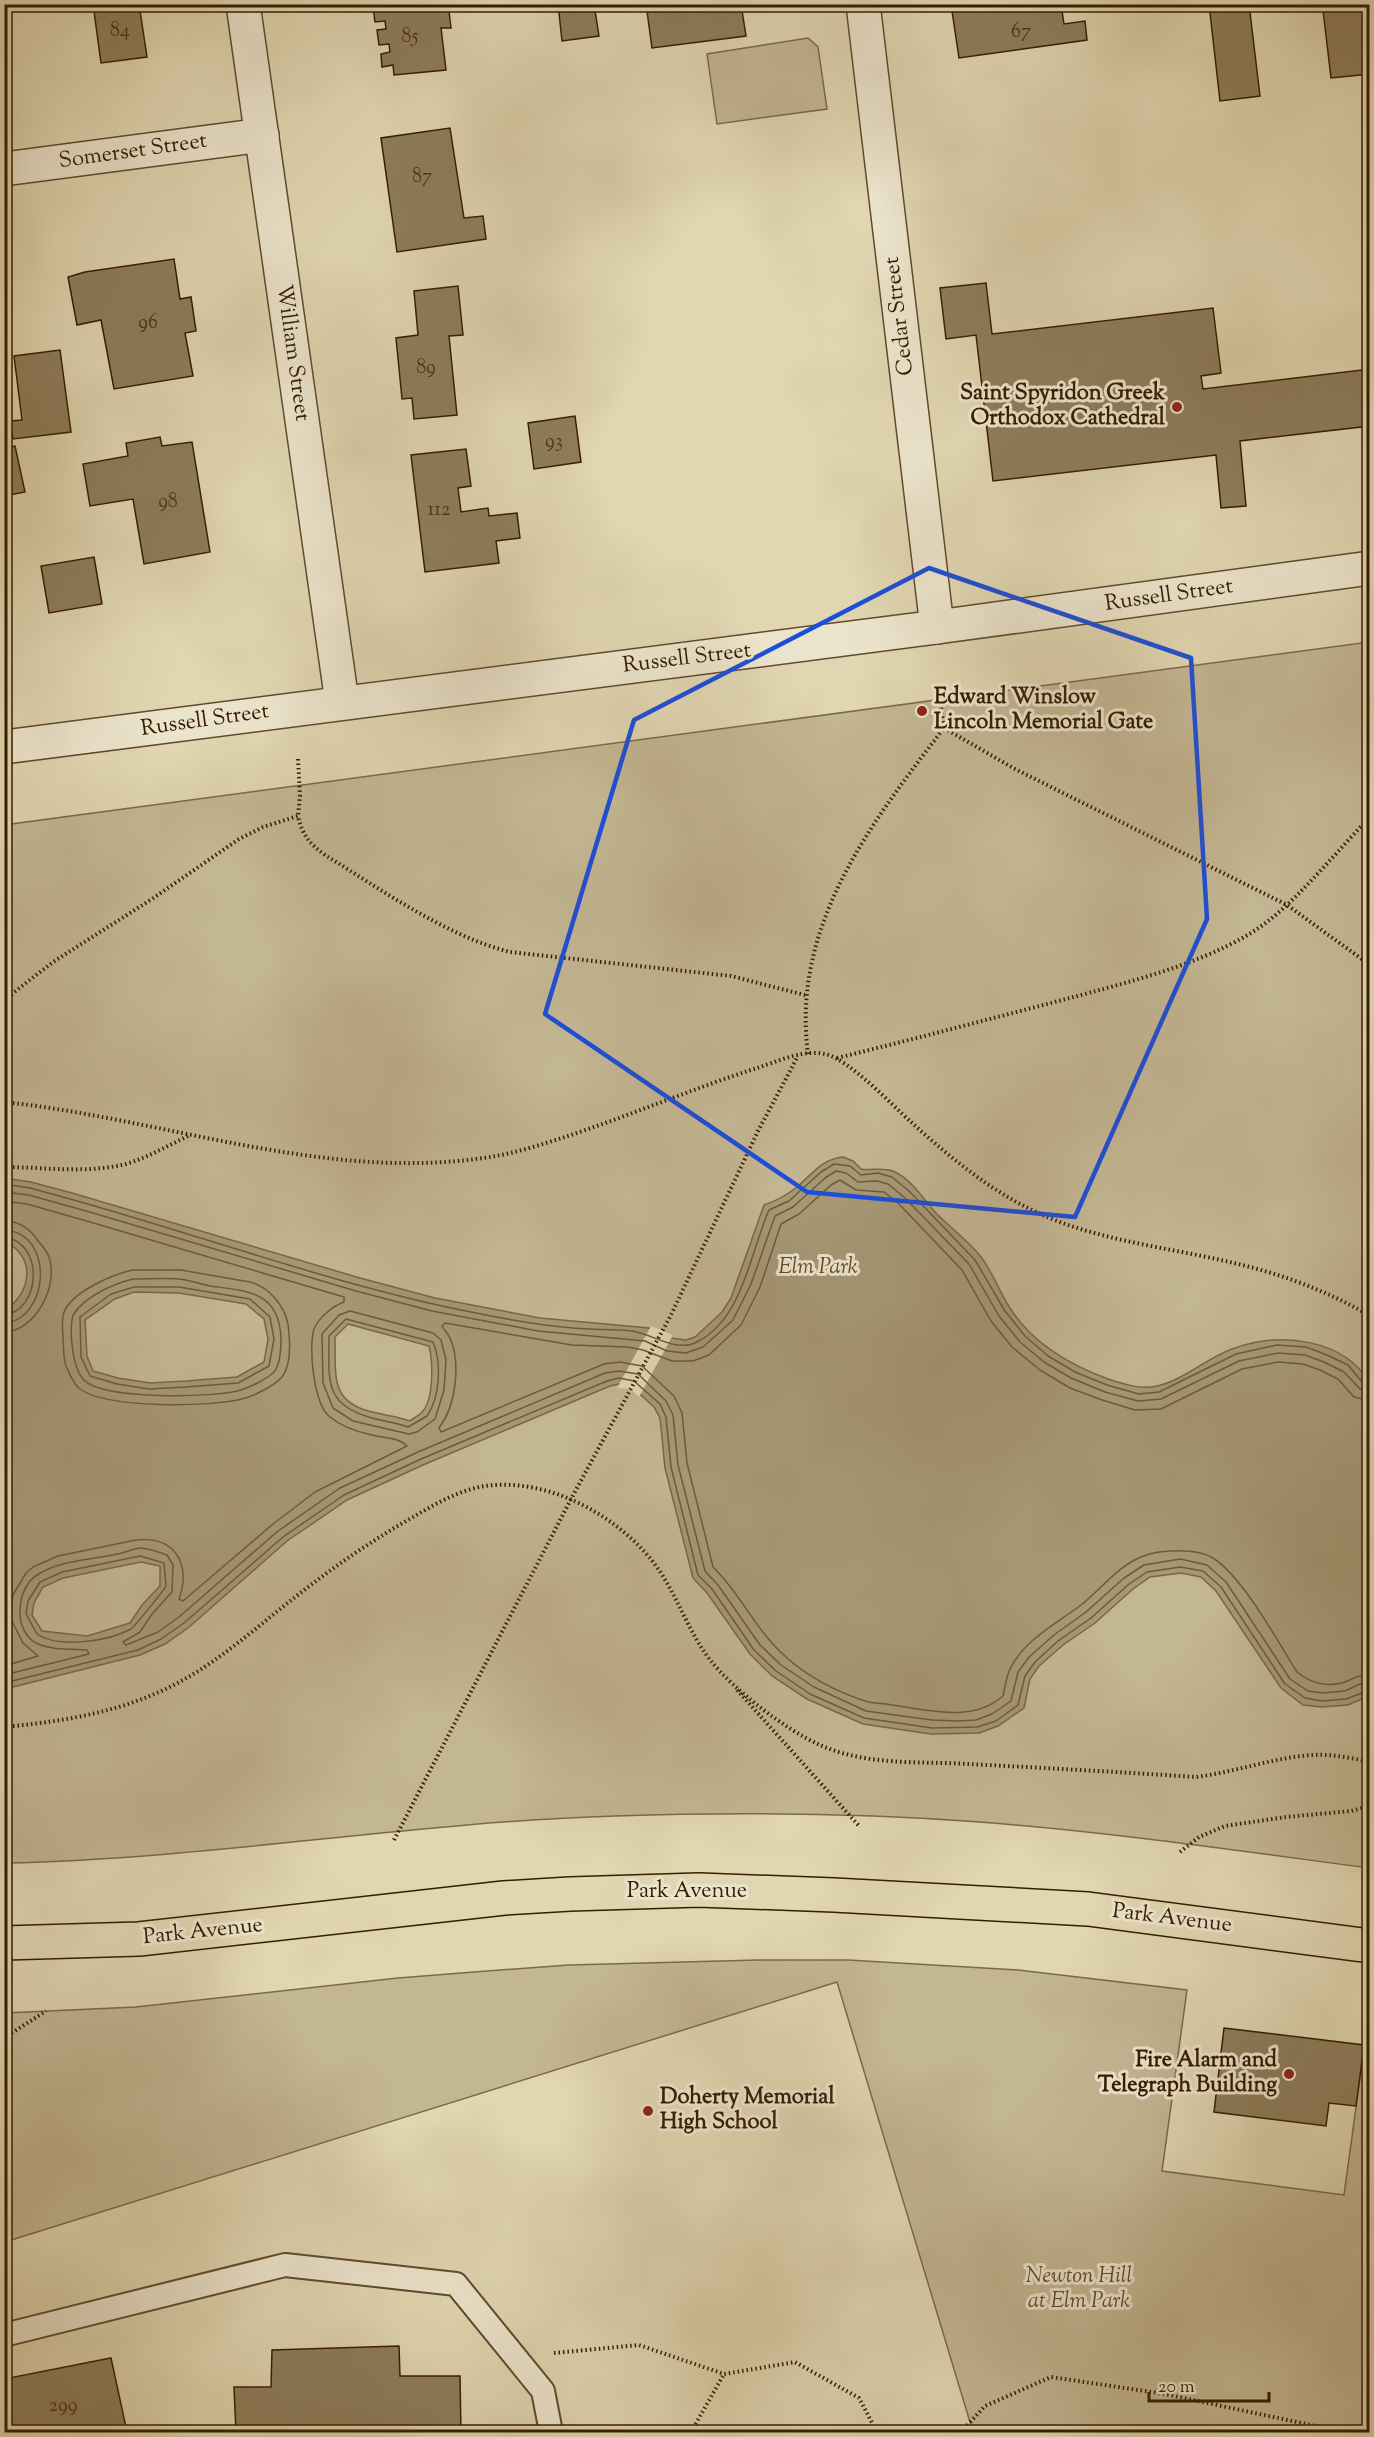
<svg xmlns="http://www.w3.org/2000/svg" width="1374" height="2437" viewBox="0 0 1374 2437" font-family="'Sorts Mill Goudy',serif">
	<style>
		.green { fill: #c3b693; stroke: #7c694a; stroke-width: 1.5 }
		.water { fill: #a69775; stroke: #796646; stroke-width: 1.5; fill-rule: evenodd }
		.pier { fill: #e0d6b1 }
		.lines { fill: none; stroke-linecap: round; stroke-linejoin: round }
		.shore { stroke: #6e5a3a; stroke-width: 1.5 }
		.building { fill: #8e7d5c; stroke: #361c00; stroke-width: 1.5 }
		.service-casing { stroke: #604a2c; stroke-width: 26 }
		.minor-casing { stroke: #604a2c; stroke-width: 36 }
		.trunk-casing { stroke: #361c00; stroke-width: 36 }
		.path { stroke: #361c00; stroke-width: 4; stroke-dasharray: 1.5 3; stroke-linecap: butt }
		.service { stroke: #ebe4cc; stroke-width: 22 }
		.minor { stroke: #ebe4cc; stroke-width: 33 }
		.trunk { stroke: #e0d6b1; stroke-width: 33 }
		.marked { fill: none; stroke: #1d4ed8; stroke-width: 4.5; stroke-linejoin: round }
		.poi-dot { fill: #8f2418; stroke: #ebe4cc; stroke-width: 2 }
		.labels { text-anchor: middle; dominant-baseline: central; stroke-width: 6; stroke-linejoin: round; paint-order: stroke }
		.number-label { font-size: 20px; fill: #4c3417 }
		.street-label { font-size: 22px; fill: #361c00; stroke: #ebe4cc }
		.poi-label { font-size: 22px; font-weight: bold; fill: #361c00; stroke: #ebe4cc; text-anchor: end }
		.park-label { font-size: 22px; font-style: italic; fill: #604a2c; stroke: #ebe4cc }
	</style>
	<rect width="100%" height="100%" fill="#e0d6b1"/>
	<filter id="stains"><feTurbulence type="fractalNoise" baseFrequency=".00333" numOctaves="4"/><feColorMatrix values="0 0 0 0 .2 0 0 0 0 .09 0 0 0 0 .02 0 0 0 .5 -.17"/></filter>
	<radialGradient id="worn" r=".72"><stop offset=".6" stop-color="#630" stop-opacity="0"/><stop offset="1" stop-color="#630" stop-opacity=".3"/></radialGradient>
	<g class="green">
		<path d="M808 38 818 47 827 109 717 124 707 54Z"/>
		<path d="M1369 642V1868C1240 1851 1110 1832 980 1822 859 1813 736 1812 615 1816 411 1822 209 1859 5 1863L4 825Z"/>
		<path d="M759 1960H848L1018 1970 1187 1990 1162 2171 1344 2195 1369 2013V2432H973L837 1982 5 2242V2013L136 2007 398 1978 474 1972 569 1965Z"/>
	</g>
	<path class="water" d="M843 1157 853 1161 861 1169C872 1171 881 1167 893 1171 910 1178 923 1198 935 1212 949 1227 968 1240 981 1257 993 1272 999 1292 1010 1308 1032 1343 1070 1365 1108 1379 1123 1384 1141 1390 1157 1386 1183 1381 1209 1356 1235 1348 1280 1332 1343 1338 1370 1383L1369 1696 1348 1705 1322 1707 1303 1705 1281 1688 1216 1591 1201 1577 1181 1573 1150 1577 1133 1589 1095 1623 1063 1645 1039 1666 1030 1679 1024 1708 998 1726 979 1733 931 1734 863 1724 807 1699 772 1676 750 1654 707 1593 693 1578 665 1468 660 1418 654 1407 632 1387 619 1384 610 1386 423 1465 347 1500 287 1541 188 1628 165 1644 140 1655 5 1689V1310C31 1294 37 1256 5 1242L4 1178 31 1182 72 1193 360 1278 435 1298 540 1318 649 1328 671 1338 686 1340 695 1337 707 1326 722 1312 731 1298 764 1205C776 1201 787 1195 797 1187 812 1174 822 1159 843 1157ZM134 1292 179 1293 246 1304 264 1319 268 1339 264 1362 237 1377 186 1381 150 1383 118 1378 93 1371 87 1356 85 1320 115 1299ZM348 1324 429 1346C433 1362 434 1400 422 1412 419 1416 413 1418 410 1421 399 1417 389 1416 377 1413 329 1404 336 1377 335 1337ZM141 1562 160 1566V1586L142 1605 130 1623 87 1636 42 1631 32 1615 34 1603 43 1587 63 1578Z"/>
	<path class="pier" d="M651 1326 673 1335 639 1397 630 1389 617 1388Z"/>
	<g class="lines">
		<g class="shore">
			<path d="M4 1184 30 1188 70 1199C203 1236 335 1285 471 1312 504 1319 539 1325 573 1328 593 1330 613 1329 632 1331 653 1334 676 1353 697 1342 743 1319 750 1253 769 1210L789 1201 821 1172 834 1164 850 1166 861 1175 878 1173 892 1177 910 1192 975 1260 1005 1311 1025 1336 1048 1356 1075 1372 1107 1385 1139 1394 1159 1392 1236 1354 1277 1345 1306 1347 1327 1355 1348 1365 1363 1383 1370 1384"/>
			<path d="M4 1192 29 1195 93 1213 356 1291 432 1311 538 1331 645 1341 667 1351 686 1353 703 1347 733 1320 751 1284 775 1216 793 1207 825 1178 836 1171 846 1173 858 1182 877 1181 888 1184 905 1198 969 1264 999 1316 1020 1342 1044 1362 1071 1378 1105 1392 1138 1401 1161 1399 1239 1361 1278 1353 1305 1355 1324 1362 1344 1372 1360 1389 1370 1392"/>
			<path d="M4 1201 27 1204 90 1222 344 1297V1302C333 1306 319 1317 314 1329 308 1348 314 1405 330 1417 342 1427 357 1432 372 1435 384 1438 398 1437 407 1446L315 1492 273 1524 183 1601 179 1599C192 1564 174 1535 136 1540L58 1556 33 1567 26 1573 13 1595 10 1617 23 1643 38 1656 4 1666"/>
			<path d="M4 1221C18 1221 28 1227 36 1238 40 1244 47 1250 49 1257 59 1285 36 1331 4 1332"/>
			<path d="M4 1230C56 1233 49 1320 4 1323"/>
			<path d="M4 1237C45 1242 41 1311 4 1315"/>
			<path d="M133 1270H181L250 1282C269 1287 284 1305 288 1324 290 1339 292 1364 282 1377 274 1386 254 1396 242 1399 209 1407 108 1409 80 1389 73 1384 70 1374 66 1366 63 1358 64 1348 63 1339 63 1330 61 1320 64 1312 72 1292 113 1274 133 1270Z"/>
			<path d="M133 1279C148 1279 164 1278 179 1279 189 1280 200 1284 210 1286 247 1291 279 1291 281 1338 281 1348 280 1367 273 1373 265 1380 250 1387 241 1390 214 1398 103 1400 84 1380 72 1368 69 1330 73 1315 85 1296 113 1284 133 1279Z"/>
			<path d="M134 1287H179L250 1299 270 1317 274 1339 269 1366 238 1383 186 1387 149 1389 117 1384 90 1376 81 1357 80 1317 111 1294Z"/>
			<path d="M350 1311 433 1333 441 1340 446 1360 444 1390 435 1419 417 1432 409 1434 353 1421 333 1408 323 1383 322 1334 339 1315Z"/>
			<path d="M346 1319 433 1342C442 1363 440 1397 427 1416L408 1427C396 1423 384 1421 372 1418 323 1405 329 1379 329 1336Z"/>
			<path d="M1370 1401 1354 1397 1338 1379 1320 1370 1303 1364 1278 1362 1242 1369 1161 1409 1135 1410 1102 1400 1070 1388 1040 1370 1012 1347 991 1321 962 1270 899 1204 884 1192 856 1190 840 1180 831 1185 799 1214 781 1224 760 1287 741 1325 709 1355 693 1361H672L643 1350 628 1347 572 1345 445 1323 442 1326C444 1330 448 1333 450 1338 461 1363 456 1406 439 1428L441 1432 604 1364 620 1362 642 1366 674 1396 682 1413 687 1463 713 1567C741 1594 756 1631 785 1656 806 1676 837 1692 865 1701 874 1704 883 1703 892 1705 928 1710 973 1723 1003 1696 1005 1688 1006 1677 1010 1669 1024 1640 1056 1624 1081 1605 1101 1589 1117 1567 1141 1557 1159 1549 1197 1548 1213 1558 1243 1577 1278 1642 1297 1672 1311 1683 1324 1687 1342 1683 1352 1680 1359 1674 1370 1674"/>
			<path d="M140 1556 164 1563 166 1586C165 1589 134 1627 131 1629 109 1641 59 1649 37 1634L26 1614 28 1601 40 1582 62 1572Z"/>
			<path d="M4 1675 89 1654 87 1650C71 1649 50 1650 36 1643 13 1631 16 1588 37 1575 60 1560 90 1560 117 1554 124 1553 132 1549 140 1548 148 1548 159 1552 167 1555L173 1565 172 1592 152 1614 140 1632 123 1642 126 1645 158 1632 179 1617 278 1531 340 1488 418 1452 605 1373 619 1371 638 1374 666 1401 673 1415 678 1465 705 1571 718 1585 760 1645 781 1665 814 1687 866 1711 932 1720 958 1721 976 1720 992 1714 1011 1701 1018 1672 1029 1657 1054 1635 1086 1612 1124 1578 1144 1565 1180 1559 1207 1565 1226 1582 1290 1679 1308 1691 1322 1693 1345 1691 1360 1684 1370 1683"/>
			<path d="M4 1683 138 1650 161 1639 184 1623 283 1537 344 1495 421 1459 607 1381 619 1378 634 1381 660 1404 666 1417 671 1467 698 1575 712 1589 754 1650 776 1671 810 1694 864 1718 932 1728 977 1727 996 1721 1018 1705 1025 1676 1035 1662 1058 1641 1091 1618 1129 1584 1147 1572 1180 1567 1203 1571 1221 1587 1285 1684 1305 1698 1322 1701 1346 1699 1370 1690"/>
		</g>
	</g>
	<g class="building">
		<path d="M93 4H139L147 57 101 63Z"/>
		<path d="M383 4H448L451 28H441L446 70 394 75 393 65 382 67 381 54 390 52 389 44 379 45 377 30 386 29 385 21 375 22 373 7Z"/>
		<path d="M558 4H594L599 36 562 41Z"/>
		<path d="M646 4H741L746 36 652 48Z"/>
		<path d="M951 4H1061L1064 24 1085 21 1087 40 959 58Z"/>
		<path d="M1209 4H1249L1260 96 1220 101Z"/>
		<path d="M1370 4V74L1331 78 1323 10Z"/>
		<path d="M450 128 464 218 483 216 486 239 397 252 381 138Z"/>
		<path d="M174 259 180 299 191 297 196 331 185 333 193 376 114 389 101 320 77 325 68 277 85 272Z"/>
		<path d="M986 283 992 334 1213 308 1221 373 1201 376 1203 389 1370 369V426L1240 441 1246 506 1221 508 1216 455 993 481 976 335 946 339 940 288Z"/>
		<path d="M458 286 463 335 449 336 457 415 414 419 412 398 402 399 396 338 418 335 414 291Z"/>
		<path d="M60 350 71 432 13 439 10 421 22 420 14 356Z"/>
		<path d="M575 416 581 462 534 469 528 423Z"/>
		<path d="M160 437 162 446 192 442 210 552 144 564 133 499 90 506 83 464 128 456 126 443Z"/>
		<path d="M15 446 25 492 4 496V448Z"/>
		<path d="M466 449 471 486 458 488 461 512 488 508 489 516 517 513 520 538 496 541 499 563 425 572 411 455Z"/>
		<path d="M94 557 102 604 49 613 41 566Z"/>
		<path d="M1224 2028 1364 2045 1356 2106 1329 2103 1326 2126 1214 2112Z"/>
		<path d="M399 2346 400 2376H460L461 2432H236L234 2387H271L272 2350Z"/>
		<path d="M111 2358 127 2432H4V2379Z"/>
	</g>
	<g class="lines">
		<defs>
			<path id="service" d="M4 2335 285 2265 456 2284 543 2391 551 2432"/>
			<g id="minor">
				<path d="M243 4 342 702"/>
				<path d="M863 4 937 627"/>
				<path d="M4 169 262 135"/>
				<path d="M4 747 937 627 1370 568"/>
			</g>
			<path id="trunk" d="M4 1943 139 1939 504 1898 570 1894 699 1890 834 1895 1088 1909 1370 1946"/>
		</defs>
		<use href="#service" class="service-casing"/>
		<use href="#minor" class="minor-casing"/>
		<use href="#trunk" class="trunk-casing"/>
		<g class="path">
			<path d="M944 728 1013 768 1287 905 1370 965"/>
			<path d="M298 759 300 795 298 816"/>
			<path d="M4 1000 53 962 152 899 239 839 263 827 298 816C302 835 310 844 325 855 382 890 446 936 510 952L731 976 805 995"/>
			<path d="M808 1054C791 926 871 823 944 728L938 688"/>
			<path d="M837 1058C914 1039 990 1019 1066 999 1129 982 1221 960 1272 918 1305 891 1339 849 1370 817"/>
			<path d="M4 1102C166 1119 326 1183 490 1157 516 1153 543 1144 568 1136 631 1115 692 1089 754 1069 776 1062 803 1049 825 1054 850 1060 891 1104 911 1122 944 1152 982 1184 1022 1205 1087 1240 1163 1246 1234 1263 1281 1274 1328 1291 1370 1316"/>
			<path d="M4 1167C45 1167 86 1174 126 1164 149 1157 169 1145 190 1135"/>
			<path d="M737 1690 860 1827"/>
			<path d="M4 1727C67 1721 128 1711 183 1680 223 1658 258 1626 294 1598 332 1568 371 1541 413 1517 439 1502 466 1486 496 1485 562 1481 636 1527 667 1583 682 1609 692 1637 711 1661 734 1690 786 1730 820 1745 867 1766 918 1761 969 1764 1045 1768 1120 1772 1196 1777 1236 1772 1275 1757 1314 1755 1332 1754 1352 1758 1370 1762"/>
			<path d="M394 1840 571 1499 671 1315 758 1131 798 1056"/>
			<path d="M1180 1852 1199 1837 1225 1826 1286 1817 1351 1811 1370 1806"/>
			<path d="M4 2038 46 2011"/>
			<path d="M554 2353 639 2345 724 2374 795 2362 859 2398 877 2432"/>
			<path d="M691 2432 724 2374"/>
			<path d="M961 2432 985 2406 1051 2377 1165 2394 1344 2432"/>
		</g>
		<use href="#service" class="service"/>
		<use href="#minor" class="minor"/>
		<use href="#trunk" class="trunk"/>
	</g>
	<path class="marked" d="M929 568 1191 658 1207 919 1075 1217 807 1192 545 1014 634 720Z"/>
	<g class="poi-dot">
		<circle cx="1177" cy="407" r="6"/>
		<circle cx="922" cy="711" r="6"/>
		<circle cx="1289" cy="2074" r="6"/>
		<circle cx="648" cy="2111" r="6"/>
	</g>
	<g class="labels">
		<g class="number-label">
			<text x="120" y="31">84</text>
			<text x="1021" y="32">67</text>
			<text x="410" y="37">85</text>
			<text x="422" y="177">87</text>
			<text x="148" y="323">96</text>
			<text x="426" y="368">89</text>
			<text x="554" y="442">93</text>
			<text x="168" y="502">98</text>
			<text x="439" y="510">112</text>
			<text x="63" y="2406">299</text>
		</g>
		<g class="street-label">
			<text transform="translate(133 152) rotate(-8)">Somerset Street</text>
			<text transform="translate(900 316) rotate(-97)">Cedar Street</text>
			<text transform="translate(292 353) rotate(82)">William Street</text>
			<text transform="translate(1169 596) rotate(-8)">Russell Street</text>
			<text transform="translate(687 659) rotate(-7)">Russell Street</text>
			<text transform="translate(205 721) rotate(-8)">Russell Street</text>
			<text x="687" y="1892">Park Avenue</text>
			<text transform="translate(1172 1919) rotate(7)">Park Avenue</text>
			<text transform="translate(203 1932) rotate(-6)">Park Avenue</text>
		</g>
		<g class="poi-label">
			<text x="1165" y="394">Saint Spyridon Greek<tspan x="1165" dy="25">Orthodox Cathedral</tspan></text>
			<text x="934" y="698" text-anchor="start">Edward Winslow<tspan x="934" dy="25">Lincoln Memorial Gate</tspan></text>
			<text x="1277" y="2061">Fire Alarm and<tspan x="1277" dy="25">Telegraph Building</tspan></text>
			<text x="660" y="2098" text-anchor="start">Doherty Memorial<tspan x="660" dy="25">High School</tspan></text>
		</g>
		<g class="park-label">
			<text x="818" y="1268">Elm Park</text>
			<text x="1079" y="2277">Newton Hill<tspan x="1079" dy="25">at Elm Park</tspan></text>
		</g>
	</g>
	<rect width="1374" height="2437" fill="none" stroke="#e0d6b1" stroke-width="24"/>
	<rect x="6" y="6" width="1362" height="2425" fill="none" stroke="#361c00" stroke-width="3"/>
	<rect x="12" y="12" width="1350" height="2413" fill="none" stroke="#361c00" stroke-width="1.5"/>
	<path d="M1149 2392v9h120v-9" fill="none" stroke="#361c00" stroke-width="3"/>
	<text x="1158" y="2392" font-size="18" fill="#361c00" stroke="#ebe4cc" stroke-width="4.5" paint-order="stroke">20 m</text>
	<rect width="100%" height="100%" filter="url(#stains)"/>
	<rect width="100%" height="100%" fill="url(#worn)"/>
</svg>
